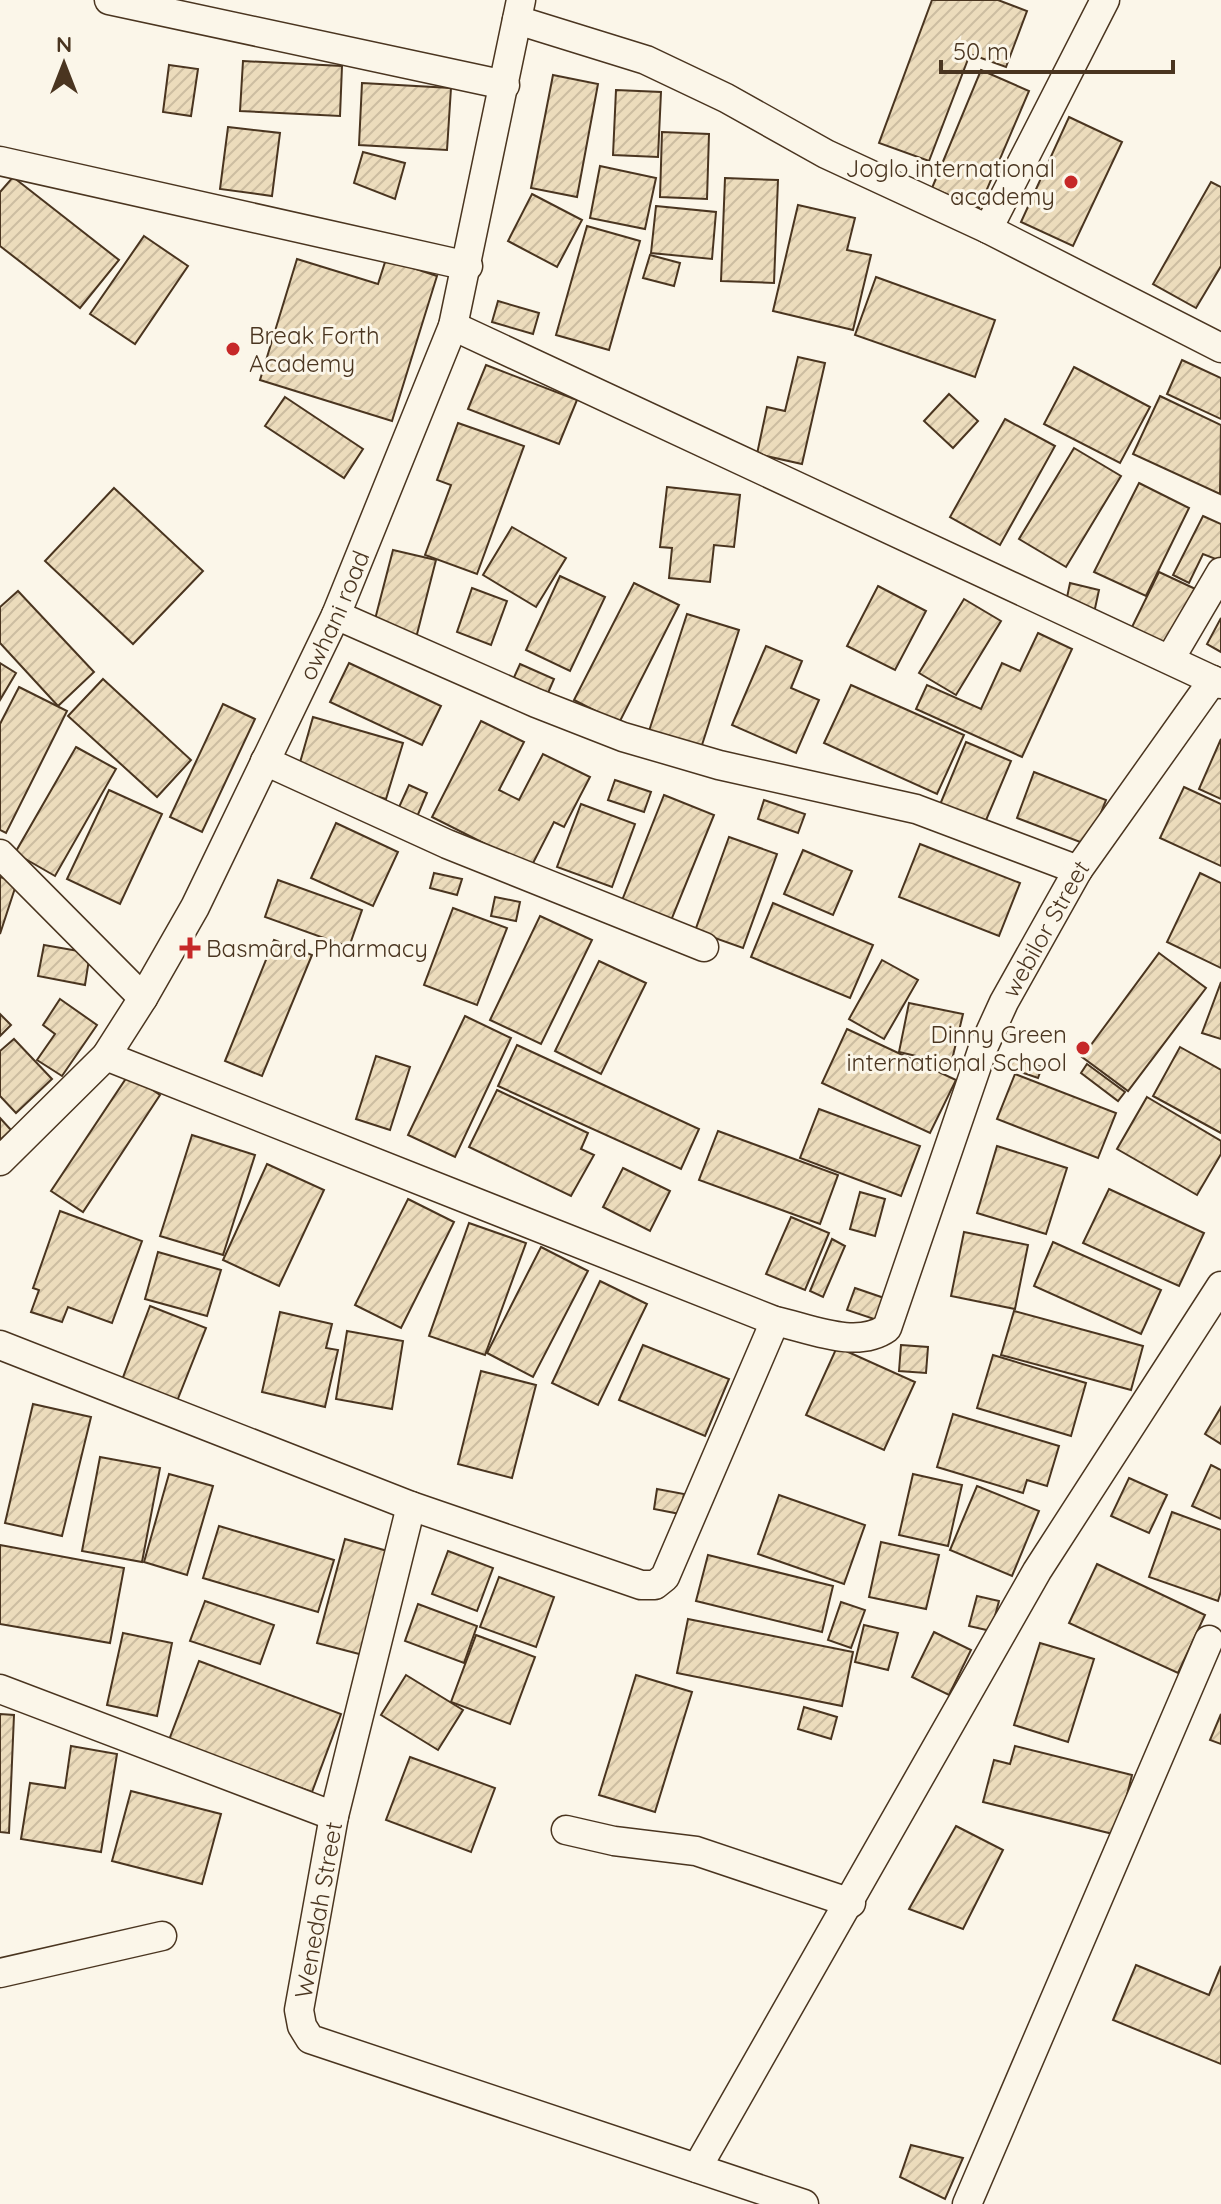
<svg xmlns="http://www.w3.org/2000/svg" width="1221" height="2204" viewBox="0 0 1221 2204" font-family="Quicksand,sans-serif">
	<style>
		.building { fill: url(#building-hatch); stroke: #4a3520; stroke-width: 2 }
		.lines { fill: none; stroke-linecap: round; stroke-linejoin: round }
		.minor-casing { stroke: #4a3520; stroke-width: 31 }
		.minor { stroke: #fbf6e9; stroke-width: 28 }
		.poi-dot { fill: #c62828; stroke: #fbf6e9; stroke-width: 3 }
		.labels { text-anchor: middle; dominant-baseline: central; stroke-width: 6; stroke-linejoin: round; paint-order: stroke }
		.poi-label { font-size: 24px; fill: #4a3520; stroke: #fbf6e9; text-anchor: end }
		.street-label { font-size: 24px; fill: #4a3520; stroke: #fbf6e9 }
	</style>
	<defs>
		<pattern id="building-hatch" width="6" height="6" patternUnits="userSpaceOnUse" patternTransform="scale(2)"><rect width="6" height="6" fill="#ecdcbc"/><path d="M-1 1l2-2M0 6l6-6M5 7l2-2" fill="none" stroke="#ccbda1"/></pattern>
	</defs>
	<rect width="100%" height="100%" fill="#fbf6e9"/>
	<g class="building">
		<path d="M932 0H998L1027 11 1006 67 970 54 929 161 879 143Z"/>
		<path d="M243 61 342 66 340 116 240 111Z"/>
		<path d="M169 65 198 69 191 116 163 112Z"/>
		<path d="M981 70 1029 91 979 208 932 188Z"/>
		<path d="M553 75 598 84 577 197 531 188Z"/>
		<path d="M362 83 451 88 447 150 359 145Z"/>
		<path d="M616 90 661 92 658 157 613 155Z"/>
		<path d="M1069 117 1122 142 1073 246 1021 222Z"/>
		<path d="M228 127 280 133 272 196 220 189Z"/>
		<path d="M662 132 709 134 707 199 660 197Z"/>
		<path d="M363 152 405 163 395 199 354 183Z"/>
		<path d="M600 166 656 178 645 229 590 218Z"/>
		<path d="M13 177 119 260 80 308 0 246V192Z"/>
		<path d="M725 178 778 180 774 283 721 281Z"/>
		<path d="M1211 182 1221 187V266L1196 308 1153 284Z"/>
		<path d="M532 194 582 220 557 267 508 241Z"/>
		<path d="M798 205 855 218 847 250 871 255 853 330 773 311Z"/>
		<path d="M656 206 716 212 712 259 651 253Z"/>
		<path d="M587 226 640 241 609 350 556 335Z"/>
		<path d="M144 236 188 266 135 344 90 314Z"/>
		<path d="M650 255 680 263 674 286 643 278Z"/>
		<path d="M297 259 378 284 386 259 437 276 392 421 260 380Z"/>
		<path d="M876 277 995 320 975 377 855 335Z"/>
		<path d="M498 301 539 313 533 334 492 322Z"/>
		<path d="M798 357 825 363 802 464 757 454 767 407 785 411Z"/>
		<path d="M1182 360 1221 378V419L1167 394Z"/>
		<path d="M486 365 577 400 559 444 468 409Z"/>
		<path d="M1074 367 1150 407 1120 463 1044 424Z"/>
		<path d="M949 394 978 421 953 448 924 421Z"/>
		<path d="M1160 396 1221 425 1220 494 1133 454Z"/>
		<path d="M285 397 363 449 344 478 265 426Z"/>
		<path d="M1005 419 1055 446 1000 545 950 517Z"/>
		<path d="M458 423 524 446 477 574 425 555 451 485 437 480Z"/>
		<path d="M1074 448 1121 476 1066 567 1019 539Z"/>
		<path d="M1139 483 1189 508 1146 596 1094 572Z"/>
		<path d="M667 487 740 495 734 547 714 545 710 582 669 578 672 548 660 547Z"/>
		<path d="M114 488 203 571 133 644 45 561Z"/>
		<path d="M1203 516 1221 524V561L1203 554 1189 583 1173 575Z"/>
		<path d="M512 527 566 558 536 607 483 575Z"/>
		<path d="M393 550 436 560 416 638 373 627Z"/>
		<path d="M1159 572 1202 592 1173 652 1130 631Z"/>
		<path d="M560 576 605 597 570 671 526 650Z"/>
		<path d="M634 583 679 605 619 723 574 700Z"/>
		<path d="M1070 583 1099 590 1094 613 1065 607Z"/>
		<path d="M878 586 926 611 895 670 847 646Z"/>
		<path d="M472 588 507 601 491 645 457 632Z"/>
		<path d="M18 591 94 672 58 706 0 643V607Z"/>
		<path d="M964 599 1001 621 956 695 919 673Z"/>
		<path d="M687 614 739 630 701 748 649 731Z"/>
		<path d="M1221 618V652L1207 644Z"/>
		<path d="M1038 633 1072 649 1022 757 916 709 927 685 981 709 1002 663 1020 671Z"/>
		<path d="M766 646 802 661 791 688 819 700 796 753 732 725Z"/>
		<path d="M0 663 16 673 0 700Z"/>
		<path d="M349 663 441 706 422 745 330 702Z"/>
		<path d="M520 664 554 679 545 700 511 684Z"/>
		<path d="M103 679 191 760 157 797 68 716Z"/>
		<path d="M851 685 964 735 937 794 824 743Z"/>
		<path d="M19 687 67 711 6 833 0 830V724Z"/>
		<path d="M223 704 255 719 202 832 170 817Z"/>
		<path d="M313 717 403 743 386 799 297 773Z"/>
		<path d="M481 721 524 742 499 790 519 800 543 754 590 777 564 827 554 822 531 867 432 817Z"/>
		<path d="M1221 739V799L1199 789Z"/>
		<path d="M966 742 1011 761 984 825 939 807Z"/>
		<path d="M76 747 116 769 55 876 15 853Z"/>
		<path d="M1034 772 1106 800 1088 845 1017 818Z"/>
		<path d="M615 780 651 792 644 812 608 800Z"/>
		<path d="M409 785 427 793 414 824 395 816Z"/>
		<path d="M1184 787 1221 804V866L1160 838Z"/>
		<path d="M109 790 162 814 120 904 67 879Z"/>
		<path d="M664 795 714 815 670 923 621 903Z"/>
		<path d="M764 800 805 814 798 833 758 819Z"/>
		<path d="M581 804 635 824 612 887 557 867Z"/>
		<path d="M336 823 398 852 373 906 311 878Z"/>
		<path d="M729 837 777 854 743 948 695 931Z"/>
		<path d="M920 844 1020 883 999 936 899 897Z"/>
		<path d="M803 850 852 871 833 915 784 894Z"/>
		<path d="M434 873 462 879 457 895 430 888Z"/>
		<path d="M1200 873 1221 883V968L1167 942Z"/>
		<path d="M0 877 17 882 0 934Z"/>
		<path d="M278 880 362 910 349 947 265 917Z"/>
		<path d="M495 897 520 902 516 921 491 916Z"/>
		<path d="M773 903 873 945 850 998 751 957Z"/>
		<path d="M453 908 507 928 477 1005 424 985Z"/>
		<path d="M540 916 592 940 541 1044 490 1020Z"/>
		<path d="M274 940 312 955 262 1076 225 1061Z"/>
		<path d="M44 945 90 953 85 985 38 976Z"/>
		<path d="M1159 953 1206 988 1128 1091 1082 1057Z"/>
		<path d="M882 960 918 980 884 1039 849 1019Z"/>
		<path d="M599 961 646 983 601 1074 555 1051Z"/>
		<path d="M1221 982V1039L1202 1033Z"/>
		<path d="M60 999 97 1025 62 1076 37 1060 55 1034 43 1025Z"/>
		<path d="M909 1003 963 1014 951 1064 899 1052Z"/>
		<path d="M0 1014 11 1025 0 1036Z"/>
		<path d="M465 1016 511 1038 455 1157 408 1135Z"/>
		<path d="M847 1029 956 1080 930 1133 822 1083Z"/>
		<path d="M14 1039 52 1079 16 1113 0 1096V1051Z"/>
		<path d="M517 1045 699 1129 681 1169 498 1086Z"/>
		<path d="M1180 1047 1221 1070V1133L1153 1096Z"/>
		<path d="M376 1056 410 1067 390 1130 356 1119Z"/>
		<path d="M1013 1057 1042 1067 1038 1078 1009 1068Z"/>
		<path d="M1087 1064 1125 1092 1118 1101 1081 1073Z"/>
		<path d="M129 1074 160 1095 83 1212 51 1191Z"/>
		<path d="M1015 1074 1116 1113 1098 1158 997 1119Z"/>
		<path d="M497 1090 588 1133 581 1149 594 1155 571 1196 469 1147Z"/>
		<path d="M1147 1097 1221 1141V1154L1197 1195 1117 1149Z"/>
		<path d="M819 1109 920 1146 901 1196 800 1158Z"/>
		<path d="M0 1118 11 1130 0 1140Z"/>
		<path d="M718 1131 838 1175 820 1224 699 1180Z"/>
		<path d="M192 1135 255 1155 223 1255 160 1236Z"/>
		<path d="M997 1146 1067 1168 1046 1234 977 1213Z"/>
		<path d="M267 1164 324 1190 279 1286 223 1260Z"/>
		<path d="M623 1168 670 1191 650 1231 603 1207Z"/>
		<path d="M1109 1189 1204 1233 1179 1286 1083 1243Z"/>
		<path d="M860 1192 885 1199 875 1236 850 1229Z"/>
		<path d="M408 1199 454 1222 401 1328 355 1305Z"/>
		<path d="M60 1211 142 1241 112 1323 68 1307 62 1322 31 1312 39 1290 33 1288Z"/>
		<path d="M791 1217 829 1233 805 1290 766 1274Z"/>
		<path d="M469 1223 526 1243 485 1355 429 1336Z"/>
		<path d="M964 1232 1028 1245 1015 1309 951 1296Z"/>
		<path d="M832 1239 845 1246 823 1297 810 1291Z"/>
		<path d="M1053 1242 1161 1290 1141 1334 1034 1286Z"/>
		<path d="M541 1247 588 1271 533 1377 487 1353Z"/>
		<path d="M158 1252 221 1270 207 1316 145 1299Z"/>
		<path d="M600 1281 647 1304 598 1405 552 1383Z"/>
		<path d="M855 1288 887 1299 880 1321 847 1310Z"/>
		<path d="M150 1306 206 1328 177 1401 122 1380Z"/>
		<path d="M1014 1311 1143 1346 1131 1390 1001 1355Z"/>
		<path d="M280 1312 332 1324 326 1348 338 1350 325 1407 262 1392Z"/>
		<path d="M347 1331 403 1341 392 1409 336 1399Z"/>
		<path d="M643 1345 729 1379 705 1436 619 1400Z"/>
		<path d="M901 1345 928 1347 926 1373 899 1371Z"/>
		<path d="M837 1347 915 1382 884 1450 806 1415Z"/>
		<path d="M993 1355 1086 1383 1071 1436 977 1408Z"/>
		<path d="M481 1371 536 1385 512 1478 458 1464Z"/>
		<path d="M33 1404 91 1417 62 1536 5 1523Z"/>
		<path d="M1221 1407V1444L1205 1434Z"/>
		<path d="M953 1414 1059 1446 1047 1486 1027 1480 1023 1493 937 1467Z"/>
		<path d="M100 1457 160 1468 142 1562 82 1551Z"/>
		<path d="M1211 1465 1221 1470V1519L1192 1506Z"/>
		<path d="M169 1474 213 1486 187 1575 144 1562Z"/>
		<path d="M913 1474 962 1485 948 1546 899 1535Z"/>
		<path d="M1129 1478 1167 1495 1149 1533 1111 1516Z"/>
		<path d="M977 1486 1039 1511 1012 1576 950 1550Z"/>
		<path d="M657 1489 684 1494 680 1514 654 1509Z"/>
		<path d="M779 1495 865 1525 844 1584 758 1554Z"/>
		<path d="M1172 1512 1221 1530V1591L1218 1601 1149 1577Z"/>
		<path d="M219 1526 334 1560 318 1612 203 1578Z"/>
		<path d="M345 1539 391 1552 363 1655 317 1643Z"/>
		<path d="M881 1542 939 1555 926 1609 869 1597Z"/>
		<path d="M0 1545 124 1568 110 1643 0 1624Z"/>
		<path d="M448 1551 493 1568 477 1611 432 1594Z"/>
		<path d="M708 1555 833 1586 822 1632 696 1601Z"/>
		<path d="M1097 1564 1205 1615 1178 1673 1069 1623Z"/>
		<path d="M499 1577 554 1597 536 1647 480 1627Z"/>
		<path d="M977 1596 999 1601 991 1631 969 1626Z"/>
		<path d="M205 1601 274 1625 260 1664 190 1641Z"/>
		<path d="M841 1602 865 1610 851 1648 828 1640Z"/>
		<path d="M418 1604 477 1626 464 1663 405 1641Z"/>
		<path d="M688 1619 853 1652 842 1706 677 1673Z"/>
		<path d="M864 1625 898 1633 888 1670 855 1662Z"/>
		<path d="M934 1632 971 1650 949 1695 912 1677Z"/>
		<path d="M123 1633 172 1643 157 1716 107 1705Z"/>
		<path d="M476 1635 535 1657 510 1724 451 1702Z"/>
		<path d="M1040 1643 1094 1659 1068 1742 1014 1725Z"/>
		<path d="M199 1661 341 1714 312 1792 169 1740Z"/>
		<path d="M406 1675 463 1710 438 1750 381 1715Z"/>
		<path d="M636 1675 692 1692 655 1812 599 1795Z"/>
		<path d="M804 1707 837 1717 831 1739 798 1729Z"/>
		<path d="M0 1714 14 1715 9 1833 0 1832Z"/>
		<path d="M1221 1714V1744L1210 1740Z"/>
		<path d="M71 1746 117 1754 101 1852 21 1839 30 1783 65 1788Z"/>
		<path d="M1015 1746 1132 1775 1117 1835 983 1802 994 1760 1010 1764Z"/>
		<path d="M410 1757 495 1788 471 1852 386 1820Z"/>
		<path d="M131 1791 221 1814 202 1884 112 1861Z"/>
		<path d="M956 1826 1003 1850 963 1929 909 1909Z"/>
		<path d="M1136 1965 1209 1995 1221 1966V2064L1113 2020Z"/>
		<path d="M911 2145 963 2158 945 2199 900 2177Z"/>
	</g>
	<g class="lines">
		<defs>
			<g id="minor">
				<path d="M109 0 505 85"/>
				<path d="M517 20 646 60 726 98 826 154 988 229 1221 348"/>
				<path d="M0 161 468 266"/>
				<path d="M988 229 1105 0"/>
				<path d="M453 326 1221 684"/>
				<path d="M336 615 536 703 623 737 719 765 916 809 1078 870"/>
				<path d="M1170 659 1221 572"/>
				<path d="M265 761 447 844 704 947"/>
				<path d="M0 854 143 998"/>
				<path id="s1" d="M106 1056 775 1321C809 1328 856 1350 887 1328L983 1048 1004 1002 1078 870 1213 680"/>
				<path id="s2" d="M0 1161 106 1056 143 998 195 907 336 615 453 326 521 0"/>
				<path d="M0 1345 411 1506 641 1585H655L665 1577 775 1321"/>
				<path d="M411 1506 334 1816 299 2010 302 2026 310 2039 804 2204"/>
				<path d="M0 1689 334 1816"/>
				<path d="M566 1830 614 1841 696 1851 851 1903"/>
				<path d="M0 1973 162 1936"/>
				<path d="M697 2168 1037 1571 1221 1286"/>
				<path d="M967 2204 1209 1640"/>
			</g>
		</defs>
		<use href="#minor" class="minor-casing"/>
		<use href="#minor" class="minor"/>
	</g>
	<g class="poi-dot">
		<circle cx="1071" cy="182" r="8"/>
		<circle cx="233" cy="349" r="8"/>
		<path d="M186 936h8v8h8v8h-8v8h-8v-8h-8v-8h8z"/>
		<circle cx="1083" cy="1048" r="8"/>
	</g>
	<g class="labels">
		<g class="poi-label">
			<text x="1055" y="168">Joglo international<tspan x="1055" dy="28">academy</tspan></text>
			<text x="249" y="335" text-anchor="start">Break Forth<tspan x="249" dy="28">Academy</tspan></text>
			<text x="206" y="948" text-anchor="start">Basmard Pharmacy</text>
			<text x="1067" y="1034">Dinny Green<tspan x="1067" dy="28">international School</tspan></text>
		</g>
		<g class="street-label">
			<text stroke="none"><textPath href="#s2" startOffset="646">owhani road</textPath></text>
			<text stroke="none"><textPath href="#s1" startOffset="1266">webilor Street</textPath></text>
			<text transform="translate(318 1910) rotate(-80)">Wenedah Street</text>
		</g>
	</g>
	<g transform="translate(64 64)" stroke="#fbf6e9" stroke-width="6" paint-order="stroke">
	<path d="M0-6L14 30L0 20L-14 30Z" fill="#4a3520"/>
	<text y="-12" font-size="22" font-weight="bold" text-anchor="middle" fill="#4a3520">N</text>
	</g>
	<path d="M941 60v12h232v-12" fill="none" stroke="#4a3520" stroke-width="4"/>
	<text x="953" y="60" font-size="24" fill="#4a3520" stroke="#fbf6e9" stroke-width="6" paint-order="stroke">50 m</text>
</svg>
